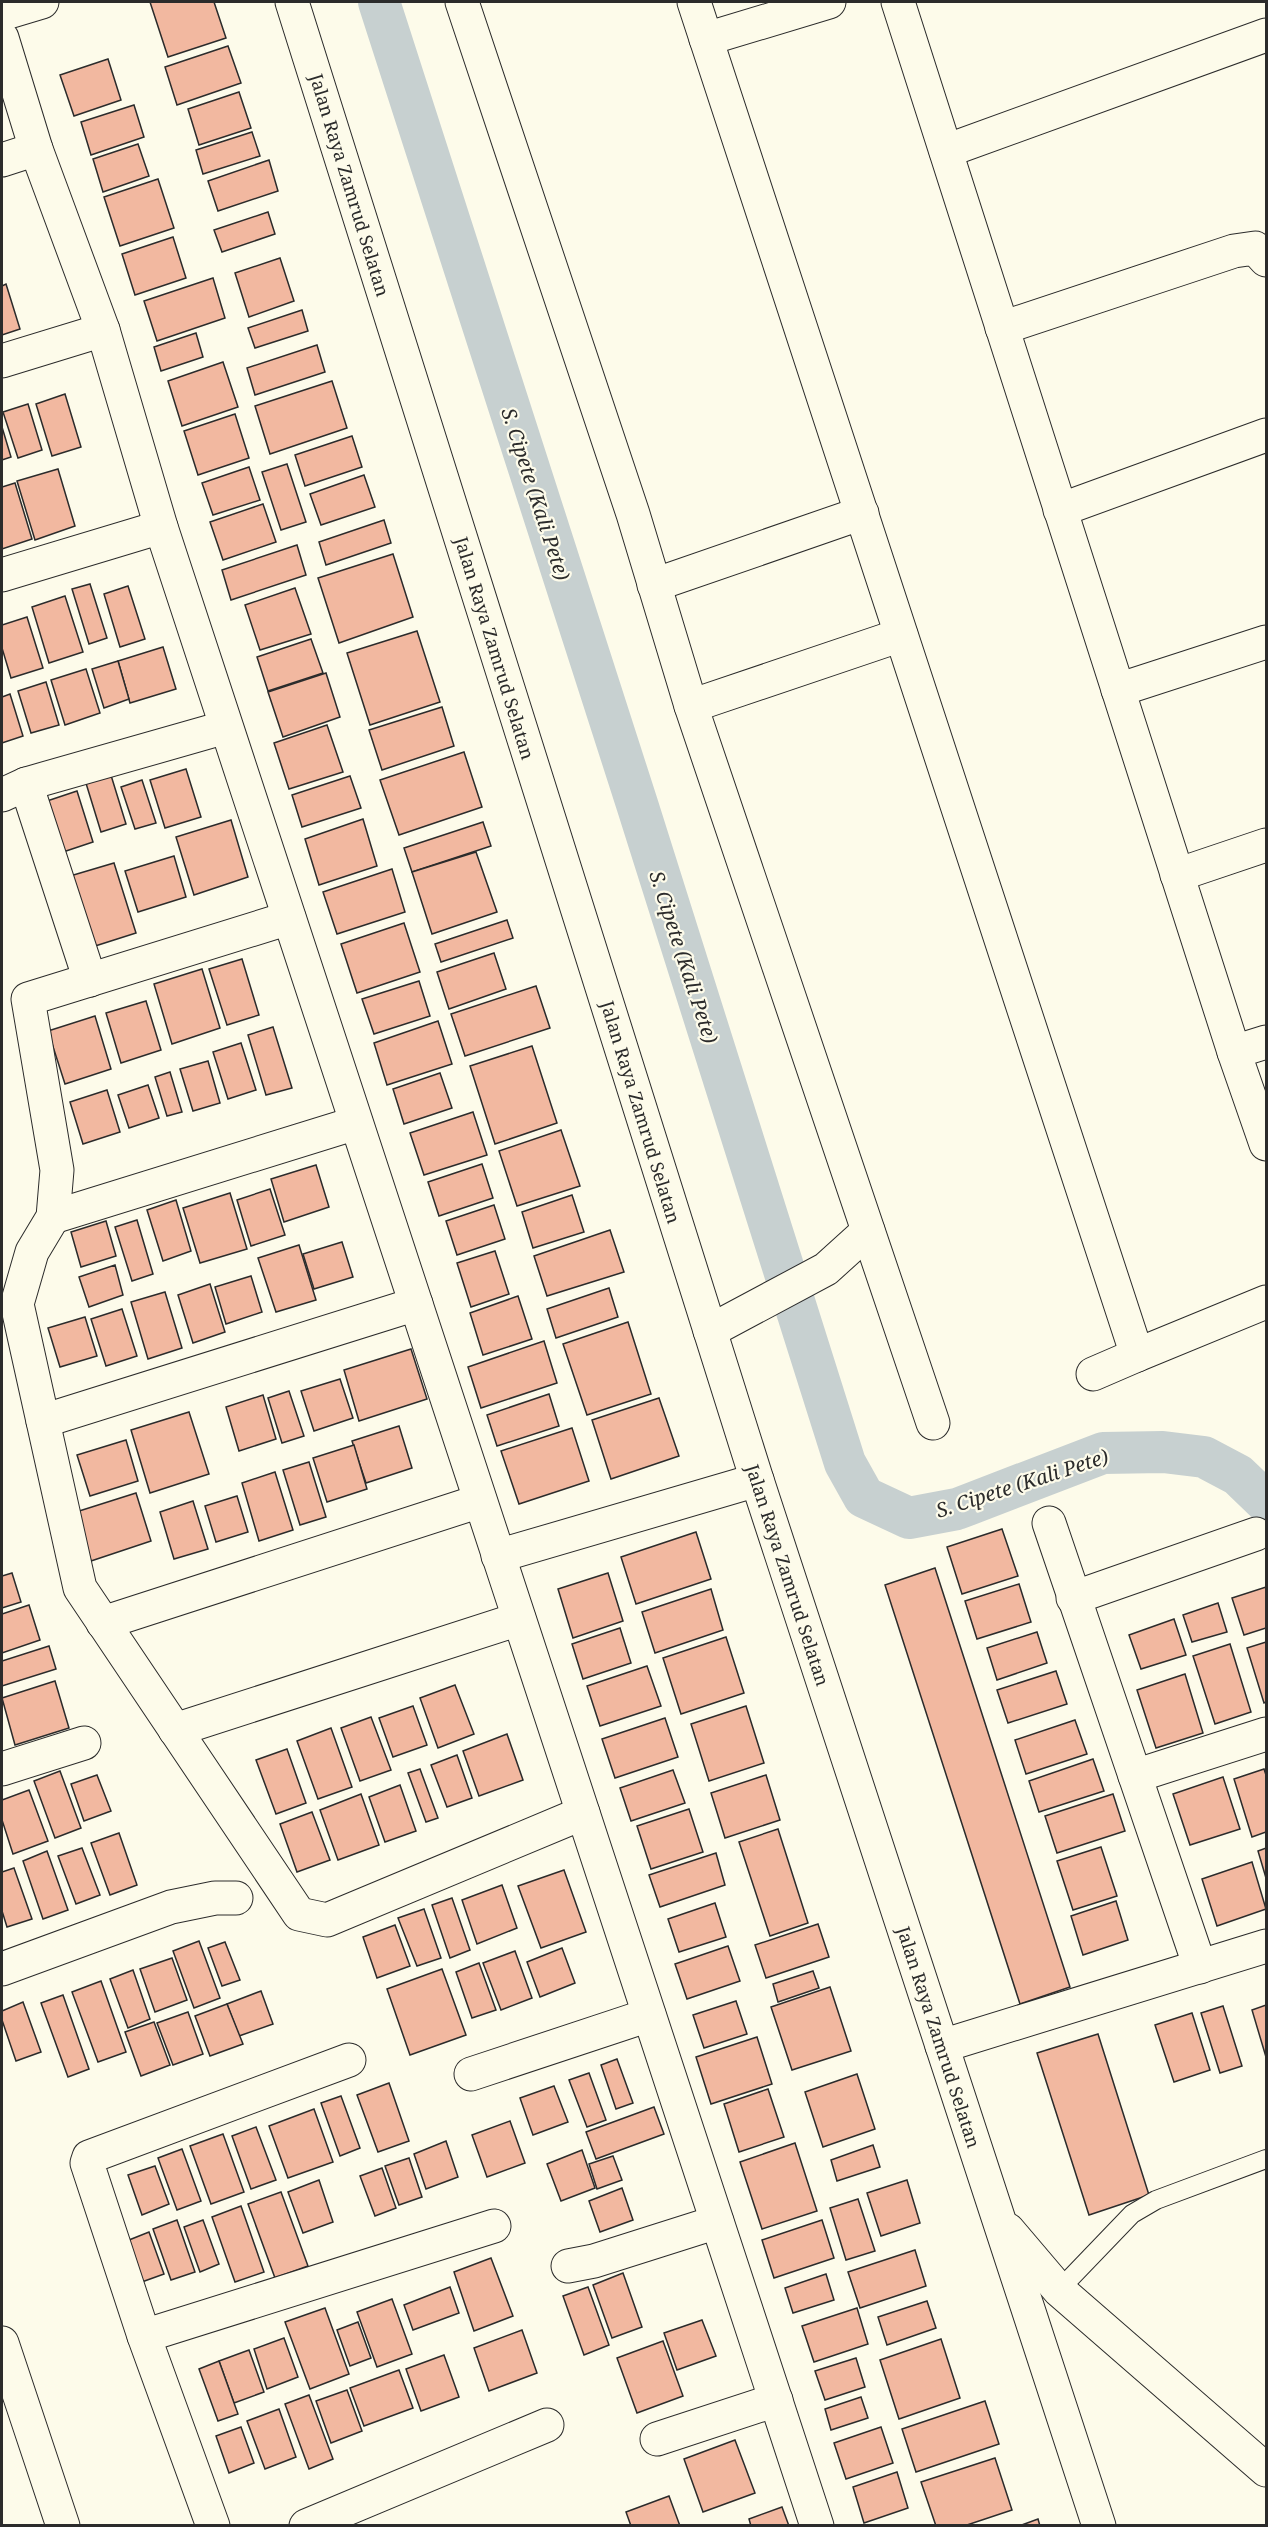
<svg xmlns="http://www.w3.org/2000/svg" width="1268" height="2527" viewBox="0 0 1268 2527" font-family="'Noto Serif',serif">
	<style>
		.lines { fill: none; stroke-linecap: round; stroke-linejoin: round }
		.canal { stroke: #c7d0d0; stroke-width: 42 }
		.building { fill: #f2b8a0; stroke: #2b2b2b; stroke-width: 1.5 }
		.lane-casing { stroke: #2b2b2b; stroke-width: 20 }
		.street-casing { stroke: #2b2b2b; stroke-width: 35 }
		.secondary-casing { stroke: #2b2b2b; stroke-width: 35 }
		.lane { stroke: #fdfbea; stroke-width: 18 }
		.street { stroke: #fdfbea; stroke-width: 33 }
		.secondary { stroke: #fdfbea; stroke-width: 33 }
		.labels { text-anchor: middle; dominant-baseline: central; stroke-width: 4.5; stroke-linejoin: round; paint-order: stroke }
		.street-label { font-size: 18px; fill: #2b2b2b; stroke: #fdfbea }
		.water-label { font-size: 20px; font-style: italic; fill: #2b2b2b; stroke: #fdfbea }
	</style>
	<rect width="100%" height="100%" fill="#fdfbea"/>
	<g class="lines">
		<path class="canal" d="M379 2 637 804 845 1463 864 1497 909 1518 957 1509 1103 1453 1163 1452 1204 1457 1238 1475 1266 1502"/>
	</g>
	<g class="building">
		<path d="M150 2H214L226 38 168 57Z"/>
		<path d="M228 46 241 83 177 105 165 67Z"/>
		<path d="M108 59 121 100 74 116 60 75Z"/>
		<path d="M239 92 251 128 199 145 188 109Z"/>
		<path d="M134 105 144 137 91 155 81 122Z"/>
		<path d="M252 132 260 156 203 174 196 150Z"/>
		<path d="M138 144 149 176 103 192 93 159Z"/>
		<path d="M269 160 278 191 218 211 208 181Z"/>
		<path d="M158 179 174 228 120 246 104 197Z"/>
		<path d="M268 212 275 234 222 252 214 230Z"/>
		<path d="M173 237 186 278 135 295 122 254Z"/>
		<path d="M280 258 294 301 249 317 235 273Z"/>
		<path d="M213 278 225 318 157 341 144 301Z"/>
		<path d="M6 284 20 329 2 335V286Z"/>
		<path d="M302 310 308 331 255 348 248 328Z"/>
		<path d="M196 333 203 357 161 371 154 347Z"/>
		<path d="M317 345 325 372 255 395 247 368Z"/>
		<path d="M223 362 238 407 182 426 168 381Z"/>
		<path d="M332 381 347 428 270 454 255 406Z"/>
		<path d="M65 394 81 447 52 456 36 404Z"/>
		<path d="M28 404 42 450 18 458 3 412Z"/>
		<path d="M235 414 249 458 198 475 184 431Z"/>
		<path d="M2 427 11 457 2 460Z"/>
		<path d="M352 436 362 467 305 486 295 455Z"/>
		<path d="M287 464 306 522 281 530 262 472Z"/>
		<path d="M249 467 260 500 213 515 202 483Z"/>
		<path d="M58 469 75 526 35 540 17 481Z"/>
		<path d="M364 475 375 507 321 525 310 494Z"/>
		<path d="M15 483 32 539 2 549V487Z"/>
		<path d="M263 504 276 542 223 560 210 522Z"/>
		<path d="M384 520 391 543 326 565 319 542Z"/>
		<path d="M297 545 306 575 231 600 222 570Z"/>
		<path d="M393 554 413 617 339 643 318 578Z"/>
		<path d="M90 584 107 638 89 644 72 589Z"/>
		<path d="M128 586 145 639 120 647 104 594Z"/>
		<path d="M295 588 311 634 260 650 245 605Z"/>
		<path d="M65 596 83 652 49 663 32 607Z"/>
		<path d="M27 617 43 668 11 678 2 648V625Z"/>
		<path d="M417 631 440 702 370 725 347 653Z"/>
		<path d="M311 639 323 673 268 691 257 657Z"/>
		<path d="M163 647 176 689 130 703 118 661Z"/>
		<path d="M118 661 129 699 104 708 92 669Z"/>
		<path d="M86 669 100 713 65 725 51 680Z"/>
		<path d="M326 673 340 717 283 737 268 692Z"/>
		<path d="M46 682 59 725 31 733 18 691Z"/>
		<path d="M10 694 23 736 2 743V697Z"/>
		<path d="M442 707 454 746 382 770 369 730Z"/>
		<path d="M327 725 343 772 289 789 274 743Z"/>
		<path d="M464 752 482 807 399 835 380 780Z"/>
		<path d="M186 769 201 817 165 828 150 780Z"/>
		<path d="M110 772 126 824 101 832 85 780Z"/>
		<path d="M350 776 361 808 302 827 292 795Z"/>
		<path d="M142 780 156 823 135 829 121 787Z"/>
		<path d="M77 791 93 842 63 852 47 801Z"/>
		<path d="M363 819 377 866 319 885 305 839Z"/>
		<path d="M231 820 248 877 194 895 176 837Z"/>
		<path d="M483 822 491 846 412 872 404 848Z"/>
		<path d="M476 852 497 912 432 934 412 872Z"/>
		<path d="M174 856 186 897 138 912 125 871Z"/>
		<path d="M114 863 136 933 92 947 70 876Z"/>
		<path d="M392 869 405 912 337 934 323 892Z"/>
		<path d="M507 920 513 938 441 962 435 944Z"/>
		<path d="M404 923 420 972 357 993 341 944Z"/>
		<path d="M494 953 506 989 449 1009 437 972Z"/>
		<path d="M242 959 259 1015 227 1025 209 969Z"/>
		<path d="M202 969 220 1028 172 1044 154 984Z"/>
		<path d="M419 981 430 1016 374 1034 362 999Z"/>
		<path d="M536 986 550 1028 465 1056 451 1014Z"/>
		<path d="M146 1001 161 1050 121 1063 106 1013Z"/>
		<path d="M95 1016 111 1069 65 1084 48 1031Z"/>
		<path d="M438 1021 452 1064 387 1085 374 1043Z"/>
		<path d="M273 1027 292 1088 266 1095 248 1035Z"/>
		<path d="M241 1043 256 1090 228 1099 213 1052Z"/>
		<path d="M532 1046 557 1123 495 1144 470 1066Z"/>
		<path d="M208 1061 220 1103 193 1111 180 1069Z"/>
		<path d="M170 1072 182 1112 167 1116 155 1077Z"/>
		<path d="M440 1073 452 1108 404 1124 393 1089Z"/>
		<path d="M148 1085 159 1118 129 1128 118 1095Z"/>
		<path d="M107 1090 120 1132 83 1144 70 1102Z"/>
		<path d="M473 1112 487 1155 424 1175 410 1133Z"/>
		<path d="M561 1130 580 1186 517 1206 499 1151Z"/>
		<path d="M482 1164 493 1198 439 1216 428 1182Z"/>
		<path d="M316 1165 329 1207 284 1222 271 1179Z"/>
		<path d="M270 1189 285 1235 251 1246 237 1200Z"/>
		<path d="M230 1193 247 1249 200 1263 183 1208Z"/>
		<path d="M572 1195 584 1232 533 1248 522 1212Z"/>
		<path d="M176 1200 191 1251 163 1261 147 1210Z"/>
		<path d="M494 1205 505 1239 457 1255 446 1221Z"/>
		<path d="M137 1220 153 1274 132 1281 115 1227Z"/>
		<path d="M106 1221 116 1256 81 1267 71 1232Z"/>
		<path d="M610 1230 624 1272 547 1296 534 1256Z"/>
		<path d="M342 1242 353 1277 314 1289 303 1254Z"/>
		<path d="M299 1245 316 1300 276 1312 258 1258Z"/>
		<path d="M495 1251 509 1294 471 1307 457 1263Z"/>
		<path d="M115 1265 123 1295 89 1307 79 1277Z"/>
		<path d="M251 1276 262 1312 226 1324 215 1287Z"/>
		<path d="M210 1284 225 1332 193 1343 178 1295Z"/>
		<path d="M609 1288 618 1317 556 1338 547 1309Z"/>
		<path d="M165 1292 182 1348 148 1359 131 1302Z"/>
		<path d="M518 1296 532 1339 483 1355 470 1313Z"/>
		<path d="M122 1309 137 1356 106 1366 91 1319Z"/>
		<path d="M85 1317 97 1356 60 1367 48 1328Z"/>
		<path d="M628 1322 651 1394 587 1415 563 1344Z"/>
		<path d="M544 1341 557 1383 481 1408 468 1367Z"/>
		<path d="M411 1349 427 1399 359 1421 344 1370Z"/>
		<path d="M340 1379 353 1418 314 1431 301 1391Z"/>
		<path d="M289 1391 304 1436 282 1443 268 1398Z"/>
		<path d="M549 1394 559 1426 497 1446 487 1415Z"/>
		<path d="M263 1395 276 1439 239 1451 226 1407Z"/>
		<path d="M659 1398 679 1456 611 1479 592 1420Z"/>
		<path d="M189 1412 209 1474 150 1493 131 1430Z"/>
		<path d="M399 1426 412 1468 366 1483 352 1441Z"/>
		<path d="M572 1428 589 1481 519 1504 501 1451Z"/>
		<path d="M126 1440 138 1481 90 1496 77 1455Z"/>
		<path d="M354 1445 367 1489 327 1502 313 1458Z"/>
		<path d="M309 1462 326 1517 300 1525 283 1470Z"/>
		<path d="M275 1472 293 1530 259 1541 242 1483Z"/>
		<path d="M136 1493 151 1541 91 1561 76 1512Z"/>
		<path d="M237 1496 248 1532 216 1542 205 1506Z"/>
		<path d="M193 1501 208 1549 174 1559 160 1512Z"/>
		<path d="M1002 1529 1018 1576 962 1594 947 1547Z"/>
		<path d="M696 1532 711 1579 636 1604 621 1557Z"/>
		<path d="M935 1568 1070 1987 1020 2004 885 1585Z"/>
		<path d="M12 1573 21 1602 2 1608V1576Z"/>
		<path d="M608 1573 623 1621 573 1638 558 1589Z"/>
		<path d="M1019 1584 1031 1622 977 1639 965 1601Z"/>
		<path d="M1266 1587V1628L1244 1635 1232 1598Z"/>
		<path d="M711 1589 723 1630 655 1653 642 1612Z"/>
		<path d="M1218 1603 1227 1632 1192 1642 1183 1615Z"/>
		<path d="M29 1605 40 1640 2 1653V1614Z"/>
		<path d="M1174 1619 1186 1655 1141 1669 1129 1635Z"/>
		<path d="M620 1628 631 1663 583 1679 572 1644Z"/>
		<path d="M1037 1632 1047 1663 997 1680 987 1648Z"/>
		<path d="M726 1637 744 1693 681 1714 663 1658Z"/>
		<path d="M1266 1642V1702L1264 1703 1247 1648Z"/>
		<path d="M1230 1644 1251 1712 1215 1724 1193 1656Z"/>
		<path d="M49 1646 56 1669 2 1686V1661Z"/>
		<path d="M647 1666 661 1706 600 1726 587 1686Z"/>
		<path d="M1056 1671 1067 1704 1008 1723 997 1690Z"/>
		<path d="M1185 1674 1203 1733 1156 1748 1137 1690Z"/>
		<path d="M55 1681 69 1728 15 1745 2 1698Z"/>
		<path d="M455 1685 474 1734 438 1748 420 1698Z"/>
		<path d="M413 1706 427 1745 393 1757 379 1718Z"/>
		<path d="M746 1706 764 1763 709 1781 691 1724Z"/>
		<path d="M371 1717 391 1770 360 1781 341 1728Z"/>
		<path d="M665 1718 678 1757 615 1778 602 1739Z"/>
		<path d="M1075 1720 1087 1754 1026 1774 1015 1740Z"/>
		<path d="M331 1728 352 1787 318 1799 297 1741Z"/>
		<path d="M507 1734 523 1780 479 1796 463 1751Z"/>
		<path d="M287 1749 306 1803 276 1814 256 1760Z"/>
		<path d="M457 1755 472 1798 447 1807 431 1765Z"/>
		<path d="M1093 1759 1104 1791 1039 1812 1029 1781Z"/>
		<path d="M420 1769 438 1818 426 1822 408 1773Z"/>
		<path d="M1264 1769 1266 1775V1832L1252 1837 1234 1779Z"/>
		<path d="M673 1770 685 1803 631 1821 620 1788Z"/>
		<path d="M60 1771 81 1828 55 1838 34 1781Z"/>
		<path d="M97 1775 111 1811 84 1821 71 1784Z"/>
		<path d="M766 1775 780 1820 725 1838 711 1793Z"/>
		<path d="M1223 1777 1240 1829 1190 1845 1173 1794Z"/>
		<path d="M400 1785 416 1831 385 1842 369 1797Z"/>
		<path d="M29 1790 48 1841 13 1854 2 1820V1800Z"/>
		<path d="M361 1794 379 1845 338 1860 320 1810Z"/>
		<path d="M1113 1794 1125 1831 1057 1853 1045 1816Z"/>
		<path d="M689 1809 703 1852 651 1869 637 1826Z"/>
		<path d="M312 1812 330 1860 297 1872 280 1824Z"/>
		<path d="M778 1829 808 1923 770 1936 739 1842Z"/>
		<path d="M119 1833 137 1885 110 1895 91 1843Z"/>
		<path d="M1101 1847 1117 1896 1073 1910 1057 1861Z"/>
		<path d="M82 1848 100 1895 76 1904 58 1856Z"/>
		<path d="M1266 1848V1878L1258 1851Z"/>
		<path d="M47 1851 68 1910 43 1919 23 1861Z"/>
		<path d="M716 1853 725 1885 660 1907 649 1875Z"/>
		<path d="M1252 1862 1266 1909 1217 1926 1202 1879Z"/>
		<path d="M14 1868 32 1919 7 1927 2 1911V1872Z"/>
		<path d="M564 1870 586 1932 541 1948 518 1886Z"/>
		<path d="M502 1885 517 1928 477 1944 462 1900Z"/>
		<path d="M452 1898 470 1950 450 1958 432 1905Z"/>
		<path d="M1116 1901 1128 1940 1083 1955 1071 1916Z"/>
		<path d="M715 1903 726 1937 679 1952 668 1919Z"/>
		<path d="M424 1909 441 1958 417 1966 398 1918Z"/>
		<path d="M818 1924 829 1957 766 1978 755 1945Z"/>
		<path d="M395 1925 410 1966 377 1978 363 1937Z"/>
		<path d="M199 1941 220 1998 194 2008 173 1951Z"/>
		<path d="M225 1942 240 1980 222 1986 208 1948Z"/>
		<path d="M728 1946 740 1981 687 1999 675 1964Z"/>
		<path d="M562 1948 575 1983 540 1997 527 1962Z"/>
		<path d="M515 1951 532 1998 501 2010 483 1963Z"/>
		<path d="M172 1958 187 2000 155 2012 140 1969Z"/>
		<path d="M479 1963 496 2010 472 2018 456 1972Z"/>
		<path d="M442 1969 466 2035 410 2055 387 1989Z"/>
		<path d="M133 1970 150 2019 128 2028 110 1979Z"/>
		<path d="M813 1971 819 1988 778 2002 773 1984Z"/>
		<path d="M101 1981 126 2052 98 2062 72 1992Z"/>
		<path d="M830 1987 851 2051 792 2070 771 2007Z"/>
		<path d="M261 1991 273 2024 239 2036 227 2004Z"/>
		<path d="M63 1995 89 2069 68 2077 41 2003Z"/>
		<path d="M736 2001 747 2034 704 2048 693 2015Z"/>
		<path d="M23 2002 41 2052 16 2061 2 2020V2011Z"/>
		<path d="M227 2004 243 2044 210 2056 195 2016Z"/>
		<path d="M1266 2005V2057L1252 2010Z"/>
		<path d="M1223 2006 1242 2066 1220 2073 1201 2013Z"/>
		<path d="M188 2012 203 2054 173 2065 157 2023Z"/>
		<path d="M1192 2013 1210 2070 1174 2082 1155 2025Z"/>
		<path d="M154 2022 170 2065 141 2076 125 2032Z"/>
		<path d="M1098 2034 1149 2195 1089 2215 1037 2053Z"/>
		<path d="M757 2037 772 2084 711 2104 696 2057Z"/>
		<path d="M617 2059 633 2103 616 2109 601 2065Z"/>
		<path d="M589 2073 606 2120 587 2127 569 2080Z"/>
		<path d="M857 2074 875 2129 823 2147 805 2092Z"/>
		<path d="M389 2083 409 2141 378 2152 357 2095Z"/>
		<path d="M554 2086 568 2122 533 2135 520 2098Z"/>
		<path d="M768 2089 784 2137 739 2152 724 2104Z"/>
		<path d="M341 2096 360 2148 340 2156 321 2103Z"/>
		<path d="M654 2107 664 2134 596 2159 586 2132Z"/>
		<path d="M314 2109 333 2162 288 2178 269 2126Z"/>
		<path d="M510 2121 525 2163 487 2177 472 2135Z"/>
		<path d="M256 2127 276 2180 251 2189 232 2136Z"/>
		<path d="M223 2134 244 2192 211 2204 190 2146Z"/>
		<path d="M446 2141 458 2177 426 2189 414 2154Z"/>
		<path d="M795 2143 817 2211 762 2229 740 2162Z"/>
		<path d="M873 2145 880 2167 837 2181 831 2160Z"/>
		<path d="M182 2149 201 2201 177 2210 158 2158Z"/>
		<path d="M582 2150 595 2188 561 2201 547 2164Z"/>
		<path d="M613 2156 622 2180 597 2189 589 2164Z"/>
		<path d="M409 2158 422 2197 399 2205 385 2166Z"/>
		<path d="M155 2166 169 2204 142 2215 128 2175Z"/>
		<path d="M382 2168 396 2208 375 2216 360 2176Z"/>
		<path d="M319 2180 333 2222 303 2233 288 2192Z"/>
		<path d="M907 2180 920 2223 881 2236 867 2193Z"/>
		<path d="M622 2188 633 2220 600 2232 589 2201Z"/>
		<path d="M281 2192 308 2266 275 2278 248 2204Z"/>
		<path d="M858 2199 875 2251 846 2260 830 2208Z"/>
		<path d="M241 2206 264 2272 235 2282 212 2217Z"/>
		<path d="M177 2220 195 2272 171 2280 153 2229Z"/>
		<path d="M203 2220 219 2264 200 2272 184 2227Z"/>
		<path d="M822 2220 834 2258 774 2278 762 2240Z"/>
		<path d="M149 2232 164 2274 139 2283 124 2242Z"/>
		<path d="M915 2250 926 2286 860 2308 848 2272Z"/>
		<path d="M491 2258 513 2316 474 2331 454 2272Z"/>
		<path d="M623 2273 642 2327 612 2338 593 2285Z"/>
		<path d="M826 2274 834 2300 793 2313 785 2288Z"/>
		<path d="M450 2287 459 2313 413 2330 404 2305Z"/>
		<path d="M588 2287 609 2345 584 2355 563 2296Z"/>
		<path d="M392 2299 412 2354 377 2367 357 2312Z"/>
		<path d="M927 2301 936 2328 887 2345 878 2317Z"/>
		<path d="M325 2308 349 2374 310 2389 285 2322Z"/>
		<path d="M857 2308 868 2344 814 2362 802 2326Z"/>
		<path d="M702 2320 716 2356 677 2370 664 2333Z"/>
		<path d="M358 2322 371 2358 350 2366 337 2330Z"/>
		<path d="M522 2330 537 2373 489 2391 474 2348Z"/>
		<path d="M284 2338 298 2377 267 2389 254 2349Z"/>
		<path d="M941 2339 960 2398 899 2419 880 2360Z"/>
		<path d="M663 2341 683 2396 637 2413 617 2358Z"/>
		<path d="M249 2350 264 2392 234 2403 219 2361Z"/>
		<path d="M444 2355 459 2397 421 2411 406 2369Z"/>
		<path d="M856 2358 865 2387 825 2400 815 2371Z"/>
		<path d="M219 2361 238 2414 218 2421 199 2369Z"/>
		<path d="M399 2370 413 2408 364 2426 350 2388Z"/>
		<path d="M347 2390 362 2431 331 2443 316 2401Z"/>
		<path d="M309 2395 333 2459 309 2469 285 2404Z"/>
		<path d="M861 2397 868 2418 831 2430 825 2409Z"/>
		<path d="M985 2401 999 2444 916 2472 902 2429Z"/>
		<path d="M279 2409 296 2457 265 2469 247 2421Z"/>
		<path d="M241 2427 254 2463 229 2473 216 2436Z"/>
		<path d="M881 2427 893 2463 846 2479 834 2443Z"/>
		<path d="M735 2440 755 2493 703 2512 684 2459Z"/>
		<path d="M995 2458 1012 2510 964 2526H936L921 2482Z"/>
		<path d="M897 2472 908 2508 864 2523 853 2487Z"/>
		<path d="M669 2496 680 2526H631L626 2512Z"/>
		<path d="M782 2507 789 2526H751L749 2519Z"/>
		<path d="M1038 2519 1040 2526H1019Z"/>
	</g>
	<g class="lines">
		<defs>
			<path id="lane" d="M1059 2290 1132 2214 1156 2200 1266 2159"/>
			<g id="street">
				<path d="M462 2 633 514 691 706 933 1423"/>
				<path d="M694 2 1137 1355 1266 1302"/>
				<path d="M898 2 1234 1052 1266 1144"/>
				<path d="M2 14 42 2"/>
				<path d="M2 38 36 149 103 330 161 527 817 2526"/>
				<path d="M706 39 829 2"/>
				<path d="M946 151 1266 35"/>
				<path d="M2 160 36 149"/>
				<path d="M1002 328 1234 251 1255 248 1266 260"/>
				<path d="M2 361 103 330"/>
				<path d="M1060 510 1266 435"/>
				<path d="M2 575 161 527"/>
				<path d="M654 585 862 513"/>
				<path d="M1118 690 1266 642"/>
				<path d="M691 706 901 635"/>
				<path d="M26 784 90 980"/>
				<path d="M2 795 26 784 226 727"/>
				<path d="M1177 875 1266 845"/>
				<path d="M289 918 28 999 57 1170 53 1217 32 1252 17 1304 80 1588 299 1914 327 1920 583 1813"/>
				<path d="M1234 1052 1266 1042"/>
				<path d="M53 1217 356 1123"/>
				<path d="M710 1331 826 1269 868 1231"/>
				<path d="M1093 1374 1137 1355"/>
				<path d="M43 1421 416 1304"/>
				<path d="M1049 1523 1200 1967"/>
				<path d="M498 1556 757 1480"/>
				<path d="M1073 1598 1256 1534"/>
				<path d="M103 1623 480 1501"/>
				<path d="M175 1730 519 1619"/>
				<path d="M2 1769 84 1743"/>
				<path d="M1135 1776 1266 1734"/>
				<path d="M2 1969 171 1907 215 1898H236"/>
				<path d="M942 2046 1266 1946"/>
				<path d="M471 2074 649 2015"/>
				<path d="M568 2266 594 2261 717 2222"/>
				<path d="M144 2336 494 2226"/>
				<path d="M2 2343 63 2526"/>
				<path d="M657 2439 776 2400"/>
				<path d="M213 2526 144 2336 87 2163 89 2157 349 2060"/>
				<path d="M306 2526 547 2425"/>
			</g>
			<g id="secondary">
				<path d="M292 2 757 1480 1099 2526"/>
				<path d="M1008 2230 1059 2290 1266 2470"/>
			</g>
		</defs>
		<use href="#lane" class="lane-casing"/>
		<use href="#street" class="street-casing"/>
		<use href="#secondary" class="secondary-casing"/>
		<use href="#lane" class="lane"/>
		<use href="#street" class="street"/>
		<use href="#secondary" class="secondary"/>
	</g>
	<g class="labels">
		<g class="street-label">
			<text transform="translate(350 185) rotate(73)">Jalan Raya Zamrud Selatan</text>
			<text transform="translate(495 648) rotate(73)">Jalan Raya Zamrud Selatan</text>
			<text transform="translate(641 1112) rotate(73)">Jalan Raya Zamrud Selatan</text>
			<text transform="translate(788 1575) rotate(72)">Jalan Raya Zamrud Selatan</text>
			<text transform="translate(939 2037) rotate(72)">Jalan Raya Zamrud Selatan</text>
		</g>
		<g class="water-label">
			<text transform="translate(536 494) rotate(72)">S. Cipete (Kali Pete)</text>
			<text transform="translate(684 957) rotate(72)">S. Cipete (Kali Pete)</text>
			<text transform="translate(1022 1483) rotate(-18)">S. Cipete (Kali Pete)</text>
		</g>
	</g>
	<rect width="1268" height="2527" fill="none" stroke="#2b2b2b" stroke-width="6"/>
</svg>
